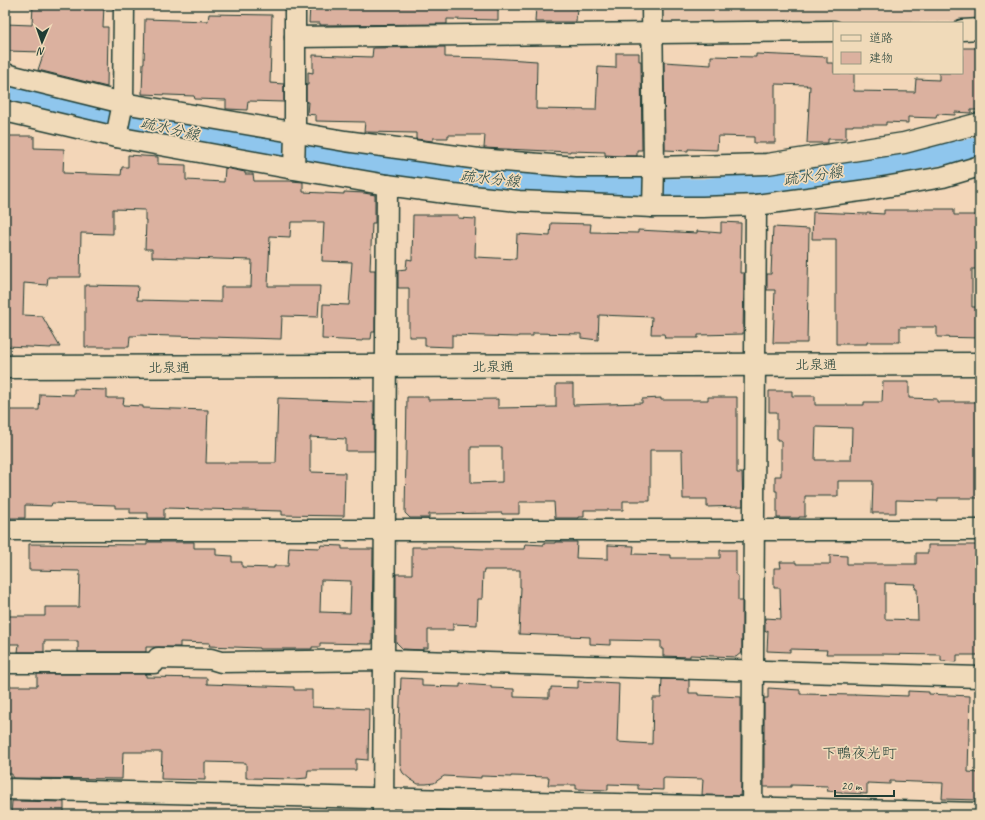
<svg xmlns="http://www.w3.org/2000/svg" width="985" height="820" viewBox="0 0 985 820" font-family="Caveat,'Klee One',sans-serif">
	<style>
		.built { fill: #e8c8ae }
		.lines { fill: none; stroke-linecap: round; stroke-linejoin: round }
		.canal { stroke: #8fc6ed; stroke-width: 21 }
		.building { fill: #dbb19f; stroke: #1f3d34; fill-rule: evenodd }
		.street-casing { stroke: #1f3d34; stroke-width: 23 }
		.secondary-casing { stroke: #1f3d34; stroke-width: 25 }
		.street { stroke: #f0dab9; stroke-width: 20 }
		.secondary { stroke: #f0dab9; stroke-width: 22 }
		.labels { text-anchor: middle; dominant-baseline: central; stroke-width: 3.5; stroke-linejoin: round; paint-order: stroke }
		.street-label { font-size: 14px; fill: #1f3d34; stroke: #f0dab9 }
		.water-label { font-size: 15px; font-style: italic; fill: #2a4b46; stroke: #f0dab9 }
		.neighbourhood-label { font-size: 15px; fill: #1f3d34; stroke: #f0dab9 }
	</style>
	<rect width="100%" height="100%" fill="#f3d6b8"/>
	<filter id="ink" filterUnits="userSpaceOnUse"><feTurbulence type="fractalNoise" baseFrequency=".025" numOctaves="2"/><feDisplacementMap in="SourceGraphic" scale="8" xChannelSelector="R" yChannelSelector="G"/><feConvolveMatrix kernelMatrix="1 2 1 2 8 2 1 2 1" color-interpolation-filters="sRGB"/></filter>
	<g filter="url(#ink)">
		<path class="built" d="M662 5H980V21L670 24 662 19Z"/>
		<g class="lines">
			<path class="canal" d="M5 88 155 127H166L195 136 339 161 418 169 513 182 610 188 704 189 820 176 908 161 980 147"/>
		</g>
		<g class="building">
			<path d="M33 5H104L103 27H108L107 87 38 70 44 52 5 51V24L32 25Z"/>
			<path d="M310 5H498V20L447 19V24L320 25V23H309Z"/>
			<path d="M536 5H577L576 22H535Z"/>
			<path d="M209 14 272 15 270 83 284 84V102L248 101 247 110 228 109H226V100L195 99 194 96 142 94 143 63H144L145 19 208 21Z"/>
			<path d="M445 47V57L491 58 537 61 536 109 596 110 598 67 616 68V53H639V61H641L642 150H637V156H623L605 155V152L570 151V152L484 148 485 135H448V138H433V141L416 139V133L364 132 365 122 316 121V115L307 114 308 102H306V85H308V72L313 73V55L372 57 373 48Z"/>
			<path d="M962 48H980V110H971V113L955 112V115L937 114 936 118 908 117V123L886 122V125H853V126H846V139H828V143H807L810 86H806L807 85 775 84V143H754V137L718 136 717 150 688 149V151L665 150 664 62 711 65V56L756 57V54L827 57V63H834V73H854V91L915 92 916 79 939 80V73H962Z"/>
			<path d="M5 136H34V148L64 149 63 173 121 175 122 167H128V155L158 157V164L186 165V180L224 182 225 168 245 172V174H253L254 181H291L303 182V192L344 194V192L364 193 375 195V223H372L370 270H375V332H372L371 339H363V341L322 339 323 304 349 305 352 262 322 261 324 222H291L290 237 270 236 268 286H320L318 317 282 316 281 339 137 335V336H130L129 347H85V285L138 286 137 300 221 302V287H251L252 260 152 257V249H145L146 220H145V210L113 209V234L81 233 80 277H48L47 285 24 283 23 315 42 316 60 347H51V348L5 346Z"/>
			<path d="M917 209H954V215H980V269H972V307H980V338L937 337V327H900V342H867V344H836V239H812L813 212 867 214V213L884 214V210H917Z"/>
			<path d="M413 215H458V218L476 219 475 257 516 259 517 234 550 236 551 223 591 224 590 232 638 233V230L697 233V231L721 233V222L741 223 740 273H744L743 334 698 335V338H665L664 334H651L652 317 599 315 598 340 581 338V334L533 333V336H518V337L452 335V347L425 346V337H409V288H398V270L406 269 407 259 412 260Z"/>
			<path d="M773 227 809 229 807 343H773L775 290H767V274H771Z"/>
			<path d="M883 382H909V398L937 399V402H980V498H938V501L896 500V513H872L873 481H838V496H805V517H799V518H777V491H775V476H781V440H777V412H769V391H792V396H815V405H864V402H882ZM816 427 852 428 851 460H815Z"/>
			<path d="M556 384H573V405L642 403V399L661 398V400H708V397H737V473H742L743 506 707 507V499H683L682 450H650V501H623V510H584V517H578V518H555L554 502H519V514H502V513L429 514V518H410L405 513 407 397H428V400L498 399V408L556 407ZM471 447H502V482L471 483Z"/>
			<path d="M74 389 107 390V398H124L123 405 143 406V408L208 410 206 463H276L278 398 309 399V400L374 402V451H346V439L310 437V472L345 473 344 516 282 515V511L166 508V509H164V518H148V513H130V508H115V505L52 503 51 506 25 505V518H5V410H39L40 394 74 395Z"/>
			<path d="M147 542H194V548H216V555L232 556V562H242V567L274 568V566H288L289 547 320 548 321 545 342 546V549H373L372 644 320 643V647H312V649H259V648L209 646 210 643 180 642V647H146V652H78V641H44V652H18L19 644H5V616H45V607H79L80 571 29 570V544L147 545ZM321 580 351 581 350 613 320 612Z"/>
			<path d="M555 542H577L576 558 608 559V545L634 546 633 554 671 555V558H720V550H736V575L738 576V601H742V652L736 657 690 655V657L663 656V649H661V641L610 640V645L590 644V637L519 634 521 587H520V570H484V572H483L482 599H478L477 625 453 624V630H428V648H423V650L403 649 396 642V574H412V547H453V548L487 549H524L525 544 544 545V543H555Z"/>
			<path d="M928 545H980V655H957V662L941 661V655L881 654H826L827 650 790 649V652L767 651 768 630 765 632V618L781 619 780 588H774V568H781L780 562H796V564H830V555L847 556V564H916V553H928ZM885 583 916 584 915 589H917L918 620 885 619Z"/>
			<path d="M37 674H146V677L207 678V684L294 687V690H312V707L369 709 368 760 356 759V770H308L307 778 295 779 246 778V763L205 762V780L161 779 162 752H123L122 779 12 778V774H5V686H37Z"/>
			<path d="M401 678 422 679V686L460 687V684L491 686V688L514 689V697L549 698V690H551V687L578 688V681L619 683 617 742 652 744 653 698H661L662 679 689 680V693H698V695L741 697V786L740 796 702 795 703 779 665 778 663 779V790L638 789V785L608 784V790L576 789V785H548L549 777 511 776V777L481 776V778L444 776 434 783 426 784H418L410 779 403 773 401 769 400 764V724H399Z"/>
			<path d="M768 688 800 690V694L855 695V694L908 696V691L929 692V694L970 696 968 772 980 773V800L942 799 943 783 890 781V784L867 783V794L842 793V792L827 791 828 786 791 785V787H764V698H768Z"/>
			<path d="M12 801 64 802V815H11Z"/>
		</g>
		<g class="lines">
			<defs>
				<g id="street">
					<path d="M652 5 654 167 653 207"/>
					<path d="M962 30 980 29"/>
					<path d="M295 37 834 31"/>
					<path d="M5 74 123 103 345 141 479 159 577 167H654L767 164 904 143 980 123"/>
					<path d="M5 111 116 137 294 169 387 185 453 194 519 201 653 207H703L756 205 867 190 943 177 980 166"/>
					<path d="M116 137 123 103 124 5"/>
					<path d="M294 169 295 133V5"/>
					<path d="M5 530H980"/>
					<path d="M5 663H154L158 658 211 659 221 662 384 660 980 677"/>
					<path d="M5 789 980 813"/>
					<path d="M383 815 387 185"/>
					<path d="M752 815 756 205"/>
				</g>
				<path id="secondary" d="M5 367 980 364"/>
			</defs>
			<use href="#street" class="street-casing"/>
			<use href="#secondary" class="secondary-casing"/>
			<use href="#street" class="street"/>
			<use href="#secondary" class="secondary"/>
		</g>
	</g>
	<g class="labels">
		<g class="street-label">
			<text x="816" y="364">北泉通</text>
			<text x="493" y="366">北泉通</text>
			<text x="169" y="367">北泉通</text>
		</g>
		<g class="water-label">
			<text transform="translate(170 129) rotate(13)">疏水分線</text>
			<text transform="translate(813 176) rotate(-8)">疏水分線</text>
			<text transform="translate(490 179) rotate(6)">疏水分線</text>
		</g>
		<g class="neighbourhood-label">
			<text x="859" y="753">下鴨夜光町</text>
		</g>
	</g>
	<rect width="985" height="820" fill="none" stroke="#f0dab9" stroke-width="20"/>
	<rect x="10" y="10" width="965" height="800" fill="none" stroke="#1f3d34" stroke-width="1.5" filter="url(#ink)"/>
	<rect x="833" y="22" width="130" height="52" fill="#f0dab9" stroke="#9c9b84"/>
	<rect x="841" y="35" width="20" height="6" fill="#f0dab9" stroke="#9c9b84"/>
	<text x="869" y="42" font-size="12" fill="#1f3d34">道路</text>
	<rect x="841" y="52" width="20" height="12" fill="#dbb19f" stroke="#9c9b84"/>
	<text x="869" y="62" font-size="12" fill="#1f3d34">建物</text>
	<g transform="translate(42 42) rotate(182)" stroke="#f0dab9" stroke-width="3" paint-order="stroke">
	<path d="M0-3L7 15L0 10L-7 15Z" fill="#1f3d34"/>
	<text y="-6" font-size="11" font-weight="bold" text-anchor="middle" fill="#1f3d34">N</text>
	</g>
	<path d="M835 790v6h59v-6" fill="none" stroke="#1f3d34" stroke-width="2"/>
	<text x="841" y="790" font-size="12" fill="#1f3d34" stroke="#f0dab9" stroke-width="3" paint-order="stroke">20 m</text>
</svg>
